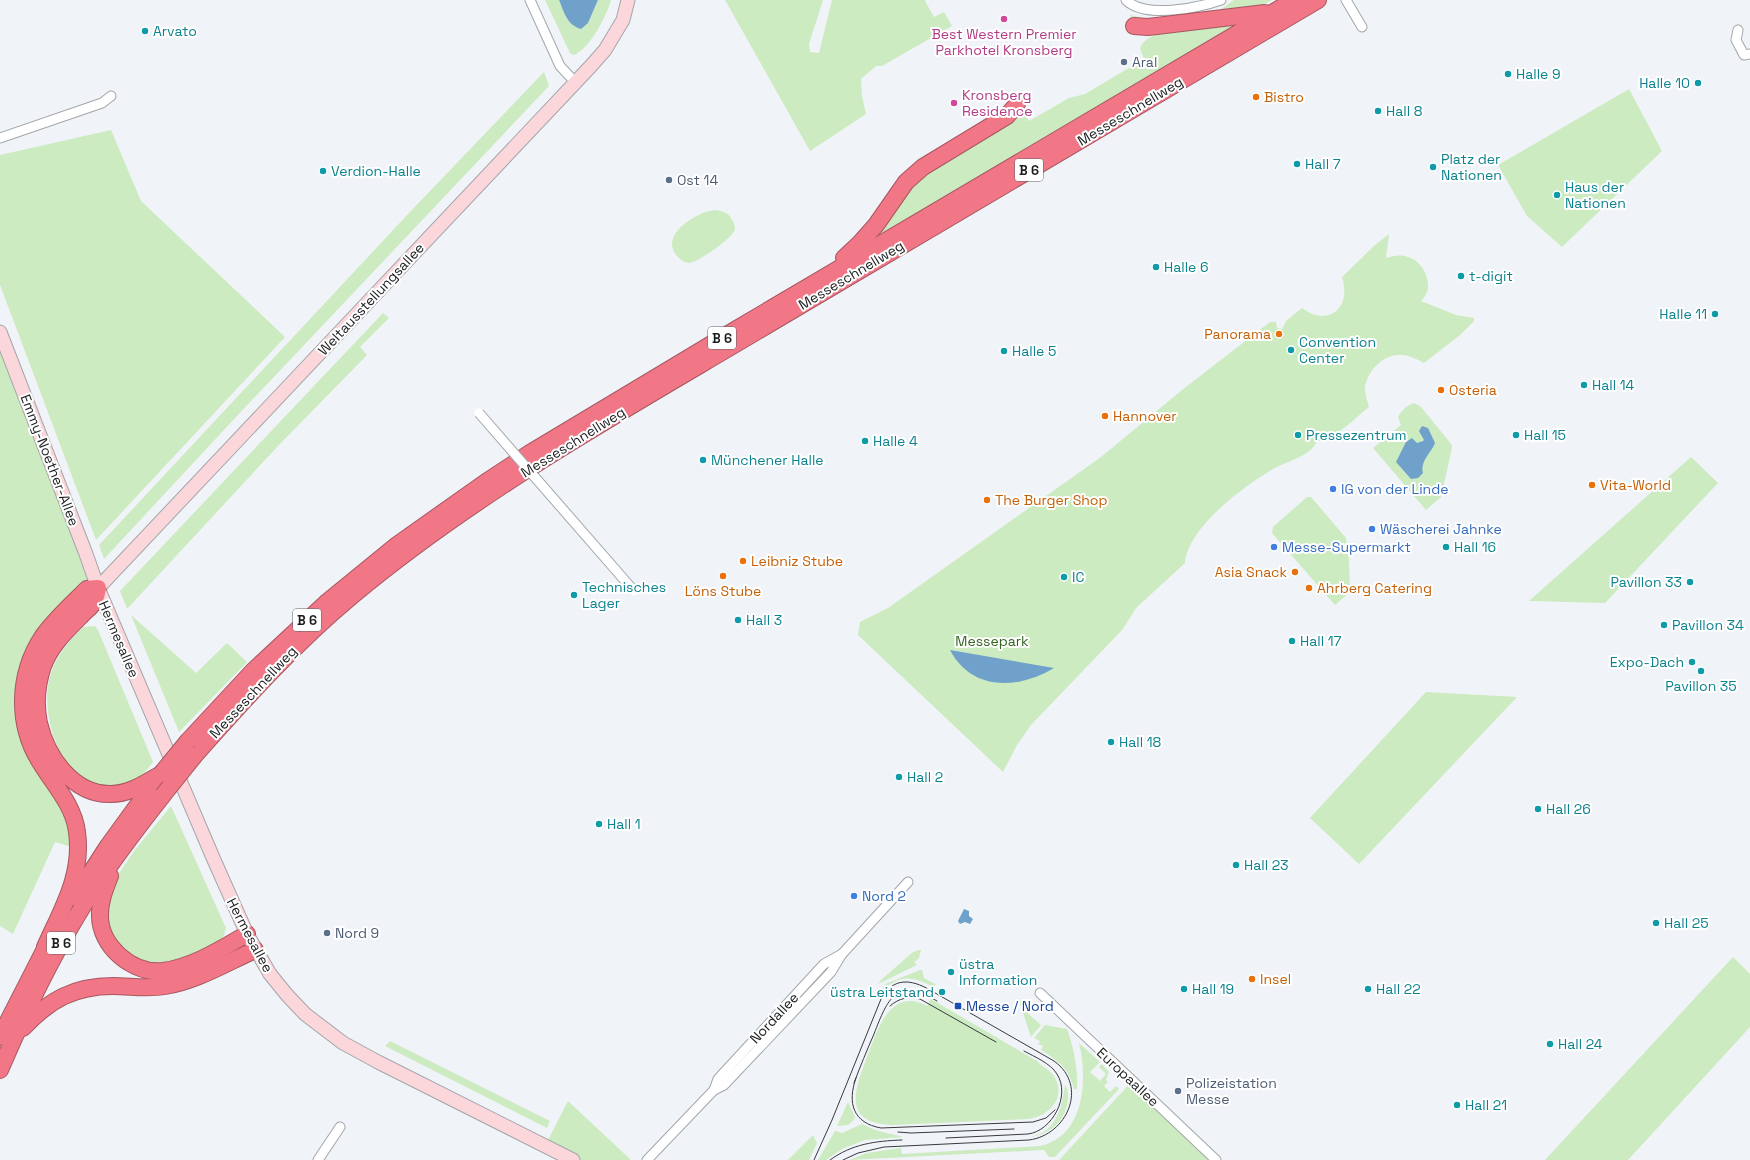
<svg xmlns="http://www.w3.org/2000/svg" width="1750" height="1160" viewBox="0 0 1750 1160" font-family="'Space Grotesk',sans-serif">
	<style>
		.green { fill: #ccebc0 }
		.water { fill: #70a1ca }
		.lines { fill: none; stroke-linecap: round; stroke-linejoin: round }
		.street-casing { stroke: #a3a6a9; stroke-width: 11 }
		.secondary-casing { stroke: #a3a6a9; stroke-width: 15 }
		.highway-casing { stroke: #a65762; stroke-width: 18 }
		.street { stroke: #fff; stroke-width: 9 }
		.secondary { stroke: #fbd6db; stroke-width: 13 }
		.highway { stroke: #f17686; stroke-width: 16 }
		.tram { stroke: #393a3d; stroke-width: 1 }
		.street-bridge-casing { stroke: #a3a6a9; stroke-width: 11; stroke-linecap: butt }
		.highway-bridge-casing { stroke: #a65762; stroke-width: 18; stroke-linecap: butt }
		.street-bridge { stroke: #fff; stroke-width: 9 }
		.highway-bridge { stroke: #f17686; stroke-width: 16 }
		.hotel-dot { fill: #d1479c; stroke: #fff; stroke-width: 1.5 }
		.culture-dot { fill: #0f9aa8; stroke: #fff; stroke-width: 1.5 }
		.service-dot { fill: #5c6f8a; stroke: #fff; stroke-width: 1.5 }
		.food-dot { fill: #e8710a; stroke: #fff; stroke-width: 1.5 }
		.shop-dot { fill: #3f7fe0; stroke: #fff; stroke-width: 1.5 }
		.transit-dot { fill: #1a4fb4; stroke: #fff; stroke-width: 1.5 }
		.labels { text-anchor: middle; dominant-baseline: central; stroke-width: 4; stroke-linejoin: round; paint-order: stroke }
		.shield { fill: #fff; stroke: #606162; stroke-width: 1 }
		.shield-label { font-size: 13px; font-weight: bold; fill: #1c1d1f }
		.culture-label { font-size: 14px; fill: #0d838f; stroke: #fff; text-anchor: start }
		.hotel-label { font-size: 14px; fill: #b23c85; stroke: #fff }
		.service-label { font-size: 14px; fill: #4e5e75; stroke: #fff; text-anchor: start }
		.food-label { font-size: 14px; fill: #c56008; stroke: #fff; text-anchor: start }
		.street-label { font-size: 14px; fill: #1c1d1f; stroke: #fff }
		.shop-label { font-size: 14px; fill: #366cbe; stroke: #fff; text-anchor: start }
		.park-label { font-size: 14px; fill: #366421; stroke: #fff }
		.transit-label { font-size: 14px; fill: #164399; stroke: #fff; text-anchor: start }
	</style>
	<rect width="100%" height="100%" fill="#f0f4f8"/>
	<g class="green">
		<path d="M545 0H559L567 19 588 23 598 0H611C607 15 589 51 573 55L570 53Z"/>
		<path d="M725 0H823L809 44 810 52 819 53 832 0H927L925 1 934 17 944 12 952 26 882 66H876L861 79 862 96 866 114 810 151Z"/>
		<path d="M1234 0H1272L1257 8 1171 21 1136 19 1130 16V15L1148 19 1208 13 1220 10Z"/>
		<path d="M1234 24 1233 26 869 241 907 187 1020 107 1029 121 1069 98 1085 94 1144 59 1140 48C1149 25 1212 26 1234 24Z"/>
		<path d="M544 72 549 86 236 417 104 559 99 545 409 213Z"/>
		<path d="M1629 89 1662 151 1562 247 1527 216 1498 165Z"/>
		<path d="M111 130 141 201 285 337 96 540 0 285V155Z"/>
		<path d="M715 210C722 211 727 212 731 218 733 221 735 225 735 229 733 238 697 263 689 263 685 263 681 260 678 257 657 236 696 212 715 210Z"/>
		<path d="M1389 234 1386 258C1393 256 1400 254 1408 257 1425 262 1436 288 1421 301L1456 315 1474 318V321L1460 335 1424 363C1416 359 1407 354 1398 355 1381 356 1367 372 1365 388 1365 395 1367 401 1369 407 1357 416 1333 442 1317 441 1310 457 1289 460 1275 468 1246 484 1187 528 1185 563L1136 608 1123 629 1031 725 1017 745 1003 772 858 635 860 622 888 608 1101 457 1182 390 1270 322H1276L1277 328 1282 329 1286 321 1302 308C1329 328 1352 307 1342 277L1375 245Z"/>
		<path d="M383 313 389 318 360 347 367 355 277 447 127 609 120 591Z"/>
		<path d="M0 332 98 588 29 664 78 849 55 842 13 934 0 926Z"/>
		<path d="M1414 403 1421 407 1452 445V448L1441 497 1426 510 1373 448 1401 425 1398 417C1401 411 1407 405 1414 403Z"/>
		<path d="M1691 457 1718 483 1605 603 1529 601Z"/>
		<path d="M1307 497H1311L1346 538 1349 558 1350 592 1335 605 1272 533 1273 527Z"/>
		<path d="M131 615 196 673 227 643 247 662 179 732Z"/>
		<path d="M95 626 98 630 153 762C148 768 143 775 137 780 131 786 121 785 114 786 64 793 40 719 49 680 54 658 68 642 83 627Z"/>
		<path d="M1426 692 1517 697 1359 864 1310 818Z"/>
		<path d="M171 806 226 928 224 935 220 941 197 953 164 965 143 963 115 945 104 919 111 885 134 851Z"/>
		<path d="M919 950H921L919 958 914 962 917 965 878 984 881 980 913 952Z"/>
		<path d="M1733 957 1750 974V1027L1628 1160H1545Z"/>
		<path d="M920 970H922L924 978 935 984V988C913 976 899 973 880 993L885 984Z"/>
		<path d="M1018 998 1027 1004 1024 1010 1041 1025 1031 1037Z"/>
		<path d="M931 999 1037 1061C1041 1066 1049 1069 1053 1075 1068 1096 1050 1116 1028 1119L893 1125C839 1123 856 1088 868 1054 875 1038 881 1014 898 1004 907 999 918 1001 927 1006Z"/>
		<path d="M1045 1025 1067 1029C1074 1049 1078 1068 1077 1089H1074C1069 1068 1058 1061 1041 1050L1043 1046 1038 1044 1040 1041 1034 1038Z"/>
		<path d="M390 1041 550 1121 547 1128 385 1046Z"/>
		<path d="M1079 1043 1100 1062 1090 1072 1100 1081 1106 1074 1099 1067 1102 1064 1109 1072 1106 1080 1108 1082 1104 1086 1110 1092 1116 1086 1119 1089 1055 1157H1049L1044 1150 849 1160 867 1153 901 1148 902 1154 1040 1146C1085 1136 1088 1079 1079 1043Z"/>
		<path d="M1132 1080 1216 1160H1059L1124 1090Z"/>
		<path d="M1065 1085C1068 1088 1068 1094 1068 1099 1066 1120 1051 1134 1031 1137 1035 1135 1041 1134 1045 1131 1059 1121 1063 1101 1065 1085Z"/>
		<path d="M568 1101 631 1160H573L545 1146Z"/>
		<path d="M848 1102 855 1117 854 1120 848 1125 837 1126Z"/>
		<path d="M862 1124 875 1130 903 1137 865 1140 842 1149 826 1160H818L835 1131 842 1133Z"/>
		<path d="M813 1135 817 1143 809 1160H788Z"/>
	</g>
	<g class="water">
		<path d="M559 0H598L588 23 581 29C567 25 564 12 559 0Z"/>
		<path d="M1422 426 1428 428 1435 443C1431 453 1420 461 1423 473L1418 478 1411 479 1396 462 1406 442 1412 438 1417 443 1423 441 1424 440 1419 431Z"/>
		<path d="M950 650 1054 668C1019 689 972 692 950 650Z"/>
		<path d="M964 909 969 911V916L973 919 970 924 965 922 960 924 958 921Z"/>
	</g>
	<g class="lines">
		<defs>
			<g id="street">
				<path d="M530 0 560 66 575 82"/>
				<path d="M1126 0C1145 19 1198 8 1221 0"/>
				<path d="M1346 0 1362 27"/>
				<path d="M1738 30 1736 40 1744 55 1750 54"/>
				<path d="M0 138 102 103 111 96"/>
				<path d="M1040 993 1216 1160"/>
				<path d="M714 1090 724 1085 831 972 842 954 908 882"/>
				<path d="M318 1160 340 1127"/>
				<path d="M647 1160 714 1090 718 1079 824 964 842 954"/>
			</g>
			<g id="secondary">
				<path d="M0 332 86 554 98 588 214 860 247 934 270 974 287 995 305 1014 343 1043 378 1062 573 1160"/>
				<path d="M98 588 590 67 605 50 623 20 628 0"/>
			</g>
			<g id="highway">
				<path d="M1134 26 1148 27 1265 13"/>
				<path d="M844 258 860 243 876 225 906 182 923 167 1007 116 1017 104"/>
				<path d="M188 741 253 671 326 603 397 545 486 482 530 453 735 330 1294 0"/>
				<path d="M195 755C245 699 295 643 353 595 483 487 632 406 776 320 956 212 1137 106 1318 0"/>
				<path d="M110 876C105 889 100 901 100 914 99 946 132 974 163 971 193 967 221 949 247 934"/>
				<path d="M75 897 108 846 156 780"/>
				<path d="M45 947C62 909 83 875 77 832 74 806 55 786 42 765 16 726 17 675 43 636 55 619 72 604 87 589L98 588C97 594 95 601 92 605 89 609 84 612 81 616 66 631 51 645 43 666 37 684 35 704 39 723 47 757 73 795 111 794 130 794 145 783 161 774"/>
				<path d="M23 1028C49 1000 74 986 113 986 130 986 148 989 165 986 196 981 226 963 255 950"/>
				<path d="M0 1037 51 937"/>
				<path d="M0 1070C27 1007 56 946 94 889 115 856 139 826 163 795"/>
			</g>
		</defs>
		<use href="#street" class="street-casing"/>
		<use href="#secondary" class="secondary-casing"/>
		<use href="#highway" class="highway-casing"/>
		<use href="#street" class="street"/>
		<use href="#secondary" class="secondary"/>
		<use href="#highway" class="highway"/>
		<g class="tram">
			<path d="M890 1006C899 998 909 996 920 999L996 1042"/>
			<path d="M856 1078C847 1103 853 1123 881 1128L1033 1122 1046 1118 1055 1110"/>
			<path d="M854 1083C860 1067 867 1050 874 1034 888 998 896 977 937 1001"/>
			<path d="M898 1132 911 1133 1014 1129"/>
			<path d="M946 1138 1028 1134C1052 1131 1071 1096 1057 1074 1050 1063 1035 1057 1024 1051"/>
			<path d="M814 1160 832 1120 881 999C893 977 911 979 930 990L1054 1061C1089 1086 1067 1135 1029 1140L884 1147 858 1153 843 1160"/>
			<path d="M830 1160C852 1144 875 1141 902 1140"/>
		</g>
		<defs>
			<path id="street-bridge" d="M479 413 634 591"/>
			<g id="highway-bridge">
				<path d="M161 774 188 741"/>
				<path d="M163 795 195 755"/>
			</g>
		</defs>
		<use href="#street-bridge" class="street-bridge-casing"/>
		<use href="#highway-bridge" class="highway-bridge-casing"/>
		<use href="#street-bridge" class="street-bridge"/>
		<use href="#highway-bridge" class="highway-bridge"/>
	</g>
	<g class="hotel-dot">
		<circle cx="1004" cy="19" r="4"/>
		<circle cx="954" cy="103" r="4"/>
	</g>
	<g class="culture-dot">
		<circle cx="145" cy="31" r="4"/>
		<circle cx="1508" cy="74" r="4"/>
		<circle cx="1698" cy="83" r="4"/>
		<circle cx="1378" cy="111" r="4"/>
		<circle cx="1297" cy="164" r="4"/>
		<circle cx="1433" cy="167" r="4"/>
		<circle cx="323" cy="171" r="4"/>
		<circle cx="1557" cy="195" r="4"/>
		<circle cx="1156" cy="267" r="4"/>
		<circle cx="1461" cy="276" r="4"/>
		<circle cx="1715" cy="314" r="4"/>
		<circle cx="1291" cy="350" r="4"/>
		<circle cx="1004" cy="351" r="4"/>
		<circle cx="1584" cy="385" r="4"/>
		<circle cx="1298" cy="435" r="4"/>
		<circle cx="1516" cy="435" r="4"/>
		<circle cx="865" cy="441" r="4"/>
		<circle cx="703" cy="460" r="4"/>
		<circle cx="1446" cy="547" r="4"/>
		<circle cx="1064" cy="577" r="4"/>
		<circle cx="1690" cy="582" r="4"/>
		<circle cx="574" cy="595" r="4"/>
		<circle cx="738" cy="620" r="4"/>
		<circle cx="1664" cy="625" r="4"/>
		<circle cx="1292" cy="641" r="4"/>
		<circle cx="1692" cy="662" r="4"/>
		<circle cx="1701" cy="671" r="4"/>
		<circle cx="1111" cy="742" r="4"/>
		<circle cx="899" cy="777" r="4"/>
		<circle cx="1538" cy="809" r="4"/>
		<circle cx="599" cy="824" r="4"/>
		<circle cx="1236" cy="865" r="4"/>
		<circle cx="1656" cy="923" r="4"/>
		<circle cx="951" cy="972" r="4"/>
		<circle cx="1184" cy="989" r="4"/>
		<circle cx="1368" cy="989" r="4"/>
		<circle cx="942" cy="992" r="4"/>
		<circle cx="1550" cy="1044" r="4"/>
		<circle cx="1457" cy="1105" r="4"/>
	</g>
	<g class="service-dot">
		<circle cx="1124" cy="62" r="4"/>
		<circle cx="669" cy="180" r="4"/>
		<circle cx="327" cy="933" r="4"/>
		<circle cx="1178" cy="1091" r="4"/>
	</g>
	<g class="food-dot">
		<circle cx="1256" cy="97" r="4"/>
		<circle cx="1279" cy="334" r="4"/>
		<circle cx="1441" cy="390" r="4"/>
		<circle cx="1105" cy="416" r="4"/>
		<circle cx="1592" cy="485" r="4"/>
		<circle cx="987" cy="500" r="4"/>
		<circle cx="743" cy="561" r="4"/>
		<circle cx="1295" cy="572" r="4"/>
		<circle cx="723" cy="576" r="4"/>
		<circle cx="1309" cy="588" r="4"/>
		<circle cx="1252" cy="979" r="4"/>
	</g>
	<g class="shop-dot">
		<circle cx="1333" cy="489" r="4"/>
		<circle cx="1372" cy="529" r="4"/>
		<circle cx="1274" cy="547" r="4"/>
		<circle cx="854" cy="896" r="4"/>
	</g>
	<rect class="transit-dot" x="954" y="1002" width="8" height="8" rx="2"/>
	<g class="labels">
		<g class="shield">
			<rect x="1015" y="159" width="28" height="22" rx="3"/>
			<rect x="708" y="327" width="28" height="22" rx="3"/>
			<rect x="293" y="609" width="28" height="22" rx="3"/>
			<rect x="47" y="932" width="28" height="22" rx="3"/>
		</g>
		<g class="shield-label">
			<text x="1029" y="170">B 6</text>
			<text x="722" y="338">B 6</text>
			<text x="307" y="620">B 6</text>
			<text x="61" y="943">B 6</text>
		</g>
		<g class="culture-label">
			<text x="153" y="31">Arvato</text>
			<text x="1516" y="74">Halle 9</text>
			<text x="1690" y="83" text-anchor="end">Halle 10</text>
			<text x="1386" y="111">Hall 8</text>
			<text x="1441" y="159">Platz der<tspan x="1441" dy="16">Nationen</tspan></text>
			<text x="1305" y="164">Hall 7</text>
			<text x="331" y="171">Verdion-Halle</text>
			<text x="1565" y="187">Haus der<tspan x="1565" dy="16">Nationen</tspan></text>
			<text x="1164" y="267">Halle 6</text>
			<text x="1469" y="276">t-digit</text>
			<text x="1707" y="314" text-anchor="end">Halle 11</text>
			<text x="1299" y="342">Convention<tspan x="1299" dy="16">Center</tspan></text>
			<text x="1012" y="351">Halle 5</text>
			<text x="1592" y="385">Hall 14</text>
			<text x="1306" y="435">Pressezentrum</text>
			<text x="1524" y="435">Hall 15</text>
			<text x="873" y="441">Halle 4</text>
			<text x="711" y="460">Münchener Halle</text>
			<text x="1454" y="547">Hall 16</text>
			<text x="1072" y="577">IC</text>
			<text x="1682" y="582" text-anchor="end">Pavillon 33</text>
			<text x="582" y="587">Technisches<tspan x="582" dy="16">Lager</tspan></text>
			<text x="746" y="620">Hall 3</text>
			<text x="1672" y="625">Pavillon 34</text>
			<text x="1300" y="641">Hall 17</text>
			<text x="1684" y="662" text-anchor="end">Expo-Dach</text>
			<text x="1701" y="686" text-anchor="middle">Pavillon 35</text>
			<text x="1119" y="742">Hall 18</text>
			<text x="907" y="777">Hall 2</text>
			<text x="1546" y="809">Hall 26</text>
			<text x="607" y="824">Hall 1</text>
			<text x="1244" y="865">Hall 23</text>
			<text x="1664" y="923">Hall 25</text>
			<text x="959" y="964">üstra<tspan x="959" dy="16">Information</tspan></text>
			<text x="1192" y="989">Hall 19</text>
			<text x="1376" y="989">Hall 22</text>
			<text x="934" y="992" text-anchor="end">üstra Leitstand</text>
			<text x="1558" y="1044">Hall 24</text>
			<text x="1465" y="1105">Hall 21</text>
		</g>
		<g class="hotel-label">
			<text x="1004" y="34">Best Western Premier<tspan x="1004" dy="16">Parkhotel Kronsberg</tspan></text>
			<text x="962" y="95" text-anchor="start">Kronsberg<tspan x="962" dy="16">Residence</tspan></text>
		</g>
		<g class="service-label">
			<text x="1132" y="62">Aral</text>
			<text x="677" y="180">Ost 14</text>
			<text x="335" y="933">Nord 9</text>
			<text x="1186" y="1083">Polizeistation<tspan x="1186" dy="16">Messe</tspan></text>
		</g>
		<g class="food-label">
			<text x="1264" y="97">Bistro</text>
			<text x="1271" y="334" text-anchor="end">Panorama</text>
			<text x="1449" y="390">Osteria</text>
			<text x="1113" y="416">Hannover</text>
			<text x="1600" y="485">Vita-World</text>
			<text x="995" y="500">The Burger Shop</text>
			<text x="751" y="561">Leibniz Stube</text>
			<text x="1287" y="572" text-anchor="end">Asia Snack</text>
			<text x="1317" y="588">Ahrberg Catering</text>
			<text x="723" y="591" text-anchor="middle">Löns Stube</text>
			<text x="1260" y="979">Insel</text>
		</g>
		<g class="street-label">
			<text transform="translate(1130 111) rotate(-31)">Messeschnellweg</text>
			<text transform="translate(851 275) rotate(-31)">Messeschnellweg</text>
			<text transform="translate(371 299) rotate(-47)">Weltausstellungsallee</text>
			<text transform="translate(573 442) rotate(-32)">Messeschnellweg</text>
			<text transform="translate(50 460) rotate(69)">Emmy-Noether-Allee</text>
			<text transform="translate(119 639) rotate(67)">Hermesallee</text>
			<text transform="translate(253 692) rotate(-47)">Messeschnellweg</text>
			<text transform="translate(250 935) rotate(62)">Hermesallee</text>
			<text transform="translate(774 1018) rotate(-47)">Nordallee</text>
			<text transform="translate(1128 1077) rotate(43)">Europaallee</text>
		</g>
		<g class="shop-label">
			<text x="1341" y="489">IG von der Linde</text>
			<text x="1380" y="529">Wäscherei Jahnke</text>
			<text x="1282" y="547">Messe-Supermarkt</text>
			<text x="862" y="896">Nord 2</text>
		</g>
		<g class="park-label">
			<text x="992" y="641">Messepark</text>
		</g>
		<g class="transit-label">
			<text x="966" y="1006">Messe / Nord</text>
		</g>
	</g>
</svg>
